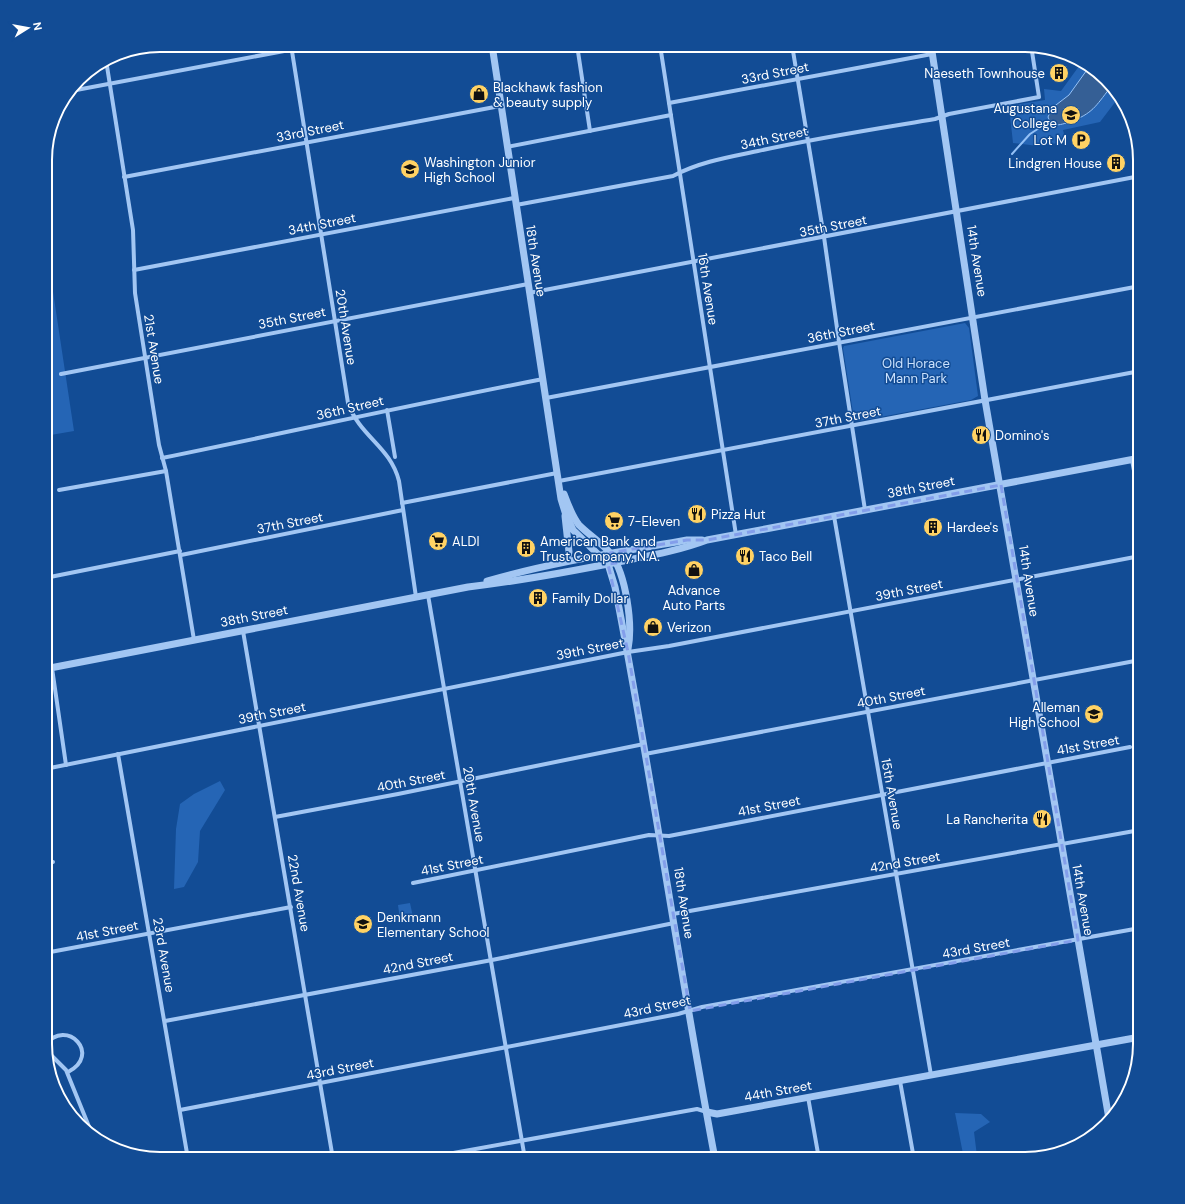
<svg xmlns="http://www.w3.org/2000/svg" width="1185" height="1204" viewBox="0 0 1185 1204" font-family="'DM Sans',sans-serif">
	<style>
		.green { fill: #2565b5 }
		.water { fill: #355f95; stroke: #94c1f6 }
		.lines { fill: none; stroke-linecap: round; stroke-linejoin: round }
		.stream { stroke: #94c1f6; stroke-width: 2 }
		.minor { stroke: #a2c6f3; stroke-width: 4 }
		.tertiary { stroke: #a2c6f3; stroke-width: 7 }
		.marked { fill: none; stroke: #839eea; stroke-width: 3; stroke-dasharray: 8 5; stroke-linejoin: round }
		.labels { text-anchor: middle; dominant-baseline: central; stroke-width: 3; stroke-linejoin: round; paint-order: stroke }
		.street-label { font-size: 13px; fill: #fff; stroke: #124c95 }
		.poi-label { font-size: 13px; fill: #fff; stroke: #124c95; text-anchor: start }
		.park-label { font-size: 13px; fill: #cae1fd; stroke: #124c95 }
		.rim { fill: none; stroke: #fff; stroke-width: 2 }
	</style>
	<rect width="100%" height="100%" fill="#124c95"/>
	<g class="green">
		<path d="M1082 62 1112 84 1119 97 1100 122 1063 130 1066 142 1038 146 1013 143 1009 106 1045 100 1044 89 1061 91Z"/>
		<path d="M45 268 47 286 52 285 74 431 45 436Z"/>
		<path d="M965 323 969 328 978 396 971 400 859 421 854 419 843 348 844 346Z"/>
		<path d="M220 781 225 790 200 831 198 862 184 887 174 889 176 829 180 804 194 794Z"/>
		<path d="M410 903 413 917 400 920 398 905Z"/>
		<path d="M955 1113 981 1114 990 1122 974 1132 977 1156 993 1159H964Z"/>
	</g>
	<path class="water" d="M1089 67 1112 84 1110 88C1095 107 1093 113 1070 122 1062 124 1059 126 1051 124L1048 117 1052 108 1069 95Z"/>
	<g class="lines">
		<path class="stream" d="M1012 154 1030 134 1050 121"/>
		<g class="minor">
			<path d="M291 45 348 403C360 437 390 446 399 481L416 597"/>
			<path d="M577 45 590 131"/>
			<path d="M660 45 736 535"/>
			<path d="M792 45 824 237 839 342 865 510"/>
			<path d="M106 60 133 230 135 293 159 445 166 471 194 640"/>
			<path d="M71 91 316 45"/>
			<path d="M669 103 932 54"/>
			<path d="M507 147 671 115"/>
			<path d="M124 177 500 106"/>
			<path d="M516 205 673 176C699 162 729 157 758 151 816 138 875 129 935 119L949 114 1039 97 1031 45"/>
			<path d="M134 270 514 198"/>
			<path d="M529 293 1140 176"/>
			<path d="M61 374 528 284"/>
			<path d="M546 398 1140 286"/>
			<path d="M387 410 395 457"/>
			<path d="M162 458C289 432 415 404 543 379"/>
			<path d="M1132 460 1140 503"/>
			<path d="M559 481 1140 371"/>
			<path d="M59 490 166 471"/>
			<path d="M402 503 557 473"/>
			<path d="M834 516 931 1075"/>
			<path d="M181 555 403 510"/>
			<path d="M45 578 180 551"/>
			<path d="M428 595 525 1159"/>
			<path d="M243 631 333 1159"/>
			<path d="M52 668 66 765"/>
			<path d="M118 754 188 1159"/>
			<path d="M645 754 1140 660"/>
			<path d="M45 769 628 652 669 646 1140 556"/>
			<path d="M275 817 398 794 644 744"/>
			<path d="M45 863 53 862"/>
			<path d="M413 883 649 835 669 836 1130 747"/>
			<path d="M673 914 1140 830"/>
			<path d="M45 953 291 907"/>
			<path d="M165 1021 492 960 674 923"/>
			<path d="M45 1045C67 1017 102 1055 68 1072"/>
			<path d="M46 1050 66 1070 92 1134"/>
			<path d="M900 1081 914 1159"/>
			<path d="M808 1097 819 1159"/>
			<path d="M180 1110 678 1014 702 1007 1140 928"/>
			<path d="M420 1159 697 1109 707 1112"/>
		</g>
		<g class="tertiary">
			<path d="M492 45 561 499 565 512 573 530 608 564 615 587C652 777 679 969 715 1159"/>
			<path d="M931 45 985 400 1109 1119"/>
			<path d="M564 494C568 505 572 516 579 525 589 535 602 543 611 554 626 575 633 624 628 649"/>
			<path d="M562 562 567 560 569 552 565 516"/>
			<path d="M487 581C553 562 620 552 687 540H702"/>
			<path d="M45 669 468 587C519 581 568 572 618 562 648 556 678 551 707 540L1140 458"/>
			<path d="M707 1112 717 1114 1140 1037"/>
		</g>
	</g>
	<path class="marked" d="M1001 485 1078 940 690 1011 628 652 608 564 616 563 610 553 687 540H707Z"/>
	<defs>
		<symbol id="building-disc" viewBox="-11 -11 22 22"><circle r="9.5" fill="#ffd264" stroke="#124c95"/><path d="M-4-6H4V6H1V3H-1V6H-4ZM-2.5-4.3h1.7v1.8h-1.7ZM.8-4.3h1.7v1.8H.8ZM-2.5-1h1.7V.8h-1.7ZM.8-1h1.7V.8H.8Z" fill="#111"/></symbol>
		<symbol id="shop-disc" viewBox="-11 -11 22 22"><circle r="9.5" fill="#ffd264" stroke="#124c95"/><path d="M-5-2.5h2.3a2.7 3.5 0 0 1 5.4 0H5L5.5 6h-11ZM-1.5-2.5h3a1.5 2.3 0 0 0-3 0Z" fill="#111"/></symbol>
		<symbol id="university-disc" viewBox="-11 -11 22 22"><circle r="9.5" fill="#ffd264" stroke="#124c95"/><path d="M0-5L7-2L0 1L-7-2ZM-4 1L0 2.5L4 1V4Q0 6-4 4Z" fill="#111"/></symbol>
		<symbol id="parking-disc" viewBox="-11 -11 22 22"><circle r="9.5" fill="#ffd264" stroke="#124c95"/><path d="M-3.5-5.5H1a3.5 3.5 0 0 1 0 7H-1V5.5H-3.5ZM-1-3.4V-.6H.8a1.4 1.4 0 0 0 0-2.8Z" fill="#111"/></symbol>
		<symbol id="school-disc" viewBox="-11 -11 22 22"><circle r="9.5" fill="#ffd264" stroke="#124c95"/><path d="M0-5L7-2L0 1L-7-2ZM-4 1L0 2.5L4 1V4Q0 6-4 4Z" fill="#111"/></symbol>
		<symbol id="restaurant-disc" viewBox="-11 -11 22 22"><circle r="9.5" fill="#ffd264" stroke="#124c95"/><path d="M-5-6h1v4h1v-4h1v4h1v-4h1v5L-1.5 .5V6h-2V.5L-5-1ZM5-6V6H3V1.5H1.5Q1.5-4 5-6Z" fill="#111"/></symbol>
		<symbol id="supermarket-disc" viewBox="-11 -11 22 22"><circle r="9.5" fill="#ffd264" stroke="#124c95"/><path d="M-6-5.5h2.5l.6 2H6L4.5 2H-2.5L-4.4-4H-6ZM-1.5 3.2a1.3 1.3 0 1 0 .1 0ZM3 3.2a1.3 1.3 0 1 0 .1 0Z" fill="#111"/></symbol>
	</defs>
	<g fill-rule="evenodd">
		<use href="#building-disc" x="1048" y="62" width="22" height="22"/>
		<use href="#shop-disc" x="468" y="83" width="22" height="22"/>
		<use href="#university-disc" x="1060" y="104" width="22" height="22"/>
		<use href="#parking-disc" x="1070" y="129" width="22" height="22"/>
		<use href="#building-disc" x="1105" y="152" width="22" height="22"/>
		<use href="#school-disc" x="399" y="158" width="22" height="22"/>
		<use href="#restaurant-disc" x="970" y="424" width="22" height="22"/>
		<use href="#restaurant-disc" x="686" y="503" width="22" height="22"/>
		<use href="#supermarket-disc" x="603" y="510" width="22" height="22"/>
		<use href="#building-disc" x="922" y="516" width="22" height="22"/>
		<use href="#supermarket-disc" x="427" y="530" width="22" height="22"/>
		<use href="#building-disc" x="515" y="537" width="22" height="22"/>
		<use href="#restaurant-disc" x="734" y="545" width="22" height="22"/>
		<use href="#shop-disc" x="683" y="559" width="22" height="22"/>
		<use href="#building-disc" x="527" y="587" width="22" height="22"/>
		<use href="#shop-disc" x="642" y="616" width="22" height="22"/>
		<use href="#school-disc" x="1083" y="703" width="22" height="22"/>
		<use href="#restaurant-disc" x="1031" y="808" width="22" height="22"/>
		<use href="#school-disc" x="352" y="913" width="22" height="22"/>
	</g>
	<g class="labels">
		<g class="street-label">
			<text transform="translate(775 73) rotate(-11)">33rd Street</text>
			<text transform="translate(310 131) rotate(-11)">33rd Street</text>
			<text transform="translate(774 138) rotate(-12)">34th Street</text>
			<text transform="translate(322 224) rotate(-11)">34th Street</text>
			<text transform="translate(833 226) rotate(-11)">35th Street</text>
			<text transform="translate(536 261) rotate(81)">18th Avenue</text>
			<text transform="translate(977 261) rotate(81)">14th Avenue</text>
			<text transform="translate(708 289) rotate(81)">16th Avenue</text>
			<text transform="translate(292 318) rotate(-11)">35th Street</text>
			<text transform="translate(346 327) rotate(81)">20th Avenue</text>
			<text transform="translate(841 332) rotate(-11)">36th Street</text>
			<text transform="translate(154 349) rotate(81)">21st Avenue</text>
			<text transform="translate(350 408) rotate(-13)">36th Street</text>
			<text transform="translate(848 417) rotate(-11)">37th Street</text>
			<text transform="translate(921 487) rotate(-11)">38th Street</text>
			<text transform="translate(290 523) rotate(-11)">37th Street</text>
			<text transform="translate(1029 581) rotate(81)">14th Avenue</text>
			<text transform="translate(909 590) rotate(-11)">39th Street</text>
			<text transform="translate(254 616) rotate(-11)">38th Street</text>
			<text transform="translate(590 649) rotate(-11)">39th Street</text>
			<text transform="translate(891 697) rotate(-11)">40th Street</text>
			<text transform="translate(272 713) rotate(-11)">39th Street</text>
			<text transform="translate(1088 745) rotate(-10)">41st Street</text>
			<text transform="translate(411 781) rotate(-11)">40th Street</text>
			<text transform="translate(892 794) rotate(80)">15th Avenue</text>
			<text transform="translate(474 804) rotate(80)">20th Avenue</text>
			<text transform="translate(769 806) rotate(-11)">41st Street</text>
			<text transform="translate(905 862) rotate(-10)">42nd Street</text>
			<text transform="translate(452 865) rotate(-11)">41st Street</text>
			<text transform="translate(299 893) rotate(80)">22nd Avenue</text>
			<text transform="translate(1083 900) rotate(80)">14th Avenue</text>
			<text transform="translate(684 903) rotate(81)">18th Avenue</text>
			<text transform="translate(107 931) rotate(-11)">41st Street</text>
			<text transform="translate(976 948) rotate(-10)">43rd Street</text>
			<text transform="translate(164 955) rotate(80)">23rd Avenue</text>
			<text transform="translate(418 963) rotate(-11)">42nd Street</text>
			<text transform="translate(657 1007) rotate(-12)">43rd Street</text>
			<text transform="translate(340 1069) rotate(-11)">43rd Street</text>
			<text transform="translate(778 1091) rotate(-10)">44th Street</text>
		</g>
		<g class="poi-label">
			<text x="1045" y="73" text-anchor="end">Naeseth Townhouse</text>
			<text x="493" y="87">Blackhawk fashion<tspan x="493" dy="15">&amp; beauty supply</tspan></text>
			<text x="1057" y="108" text-anchor="end">Augustana<tspan x="1057" dy="15">College</tspan></text>
			<text x="1067" y="140" text-anchor="end">Lot M</text>
			<text x="424" y="162">Washington Junior<tspan x="424" dy="15">High School</tspan></text>
			<text x="1102" y="163" text-anchor="end">Lindgren House</text>
			<text x="995" y="435">Domino's</text>
			<text x="711" y="514">Pizza Hut</text>
			<text x="628" y="521">7-Eleven</text>
			<text x="947" y="527">Hardee's</text>
			<text x="452" y="541">ALDI</text>
			<text x="540" y="541">American Bank and<tspan x="540" dy="15">Trust Company, N.A.</tspan></text>
			<text x="759" y="556">Taco Bell</text>
			<text x="694" y="590" text-anchor="middle">Advance<tspan x="694" dy="15">Auto Parts</tspan></text>
			<text x="552" y="598">Family Dollar</text>
			<text x="667" y="627">Verizon</text>
			<text x="1080" y="707" text-anchor="end">Alleman<tspan x="1080" dy="15">High School</tspan></text>
			<text x="1028" y="819" text-anchor="end">La Rancherita</text>
			<text x="377" y="917">Denkmann<tspan x="377" dy="15">Elementary School</tspan></text>
		</g>
		<g class="park-label">
			<text x="916" y="363">Old Horace<tspan x="916" dy="15">Mann Park</tspan></text>
		</g>
	</g>
	<path d="M0 0H1185V1204H0ZM160 52H1025A108 108 0 0 1 1133 160V1044A108 108 0 0 1 1025 1152H160A108 108 0 0 1 52 1044V160A108 108 0 0 1 160 52Z" fill="#124c95" fill-rule="evenodd"/>
	<path class="rim" d="M160 52H1025A108 108 0 0 1 1133 160V1044A108 108 0 0 1 1025 1152H160A108 108 0 0 1 52 1044V160A108 108 0 0 1 160 52Z"/>
	<g transform="translate(28 28) rotate(79)" stroke="#124c95" stroke-width="3" paint-order="stroke">
	<path d="M0-3L7 15L0 10L-7 15Z" fill="#ffffff"/>
	<text y="-6" font-size="11" font-weight="bold" text-anchor="middle" fill="#ffffff">N</text>
	</g>
</svg>
